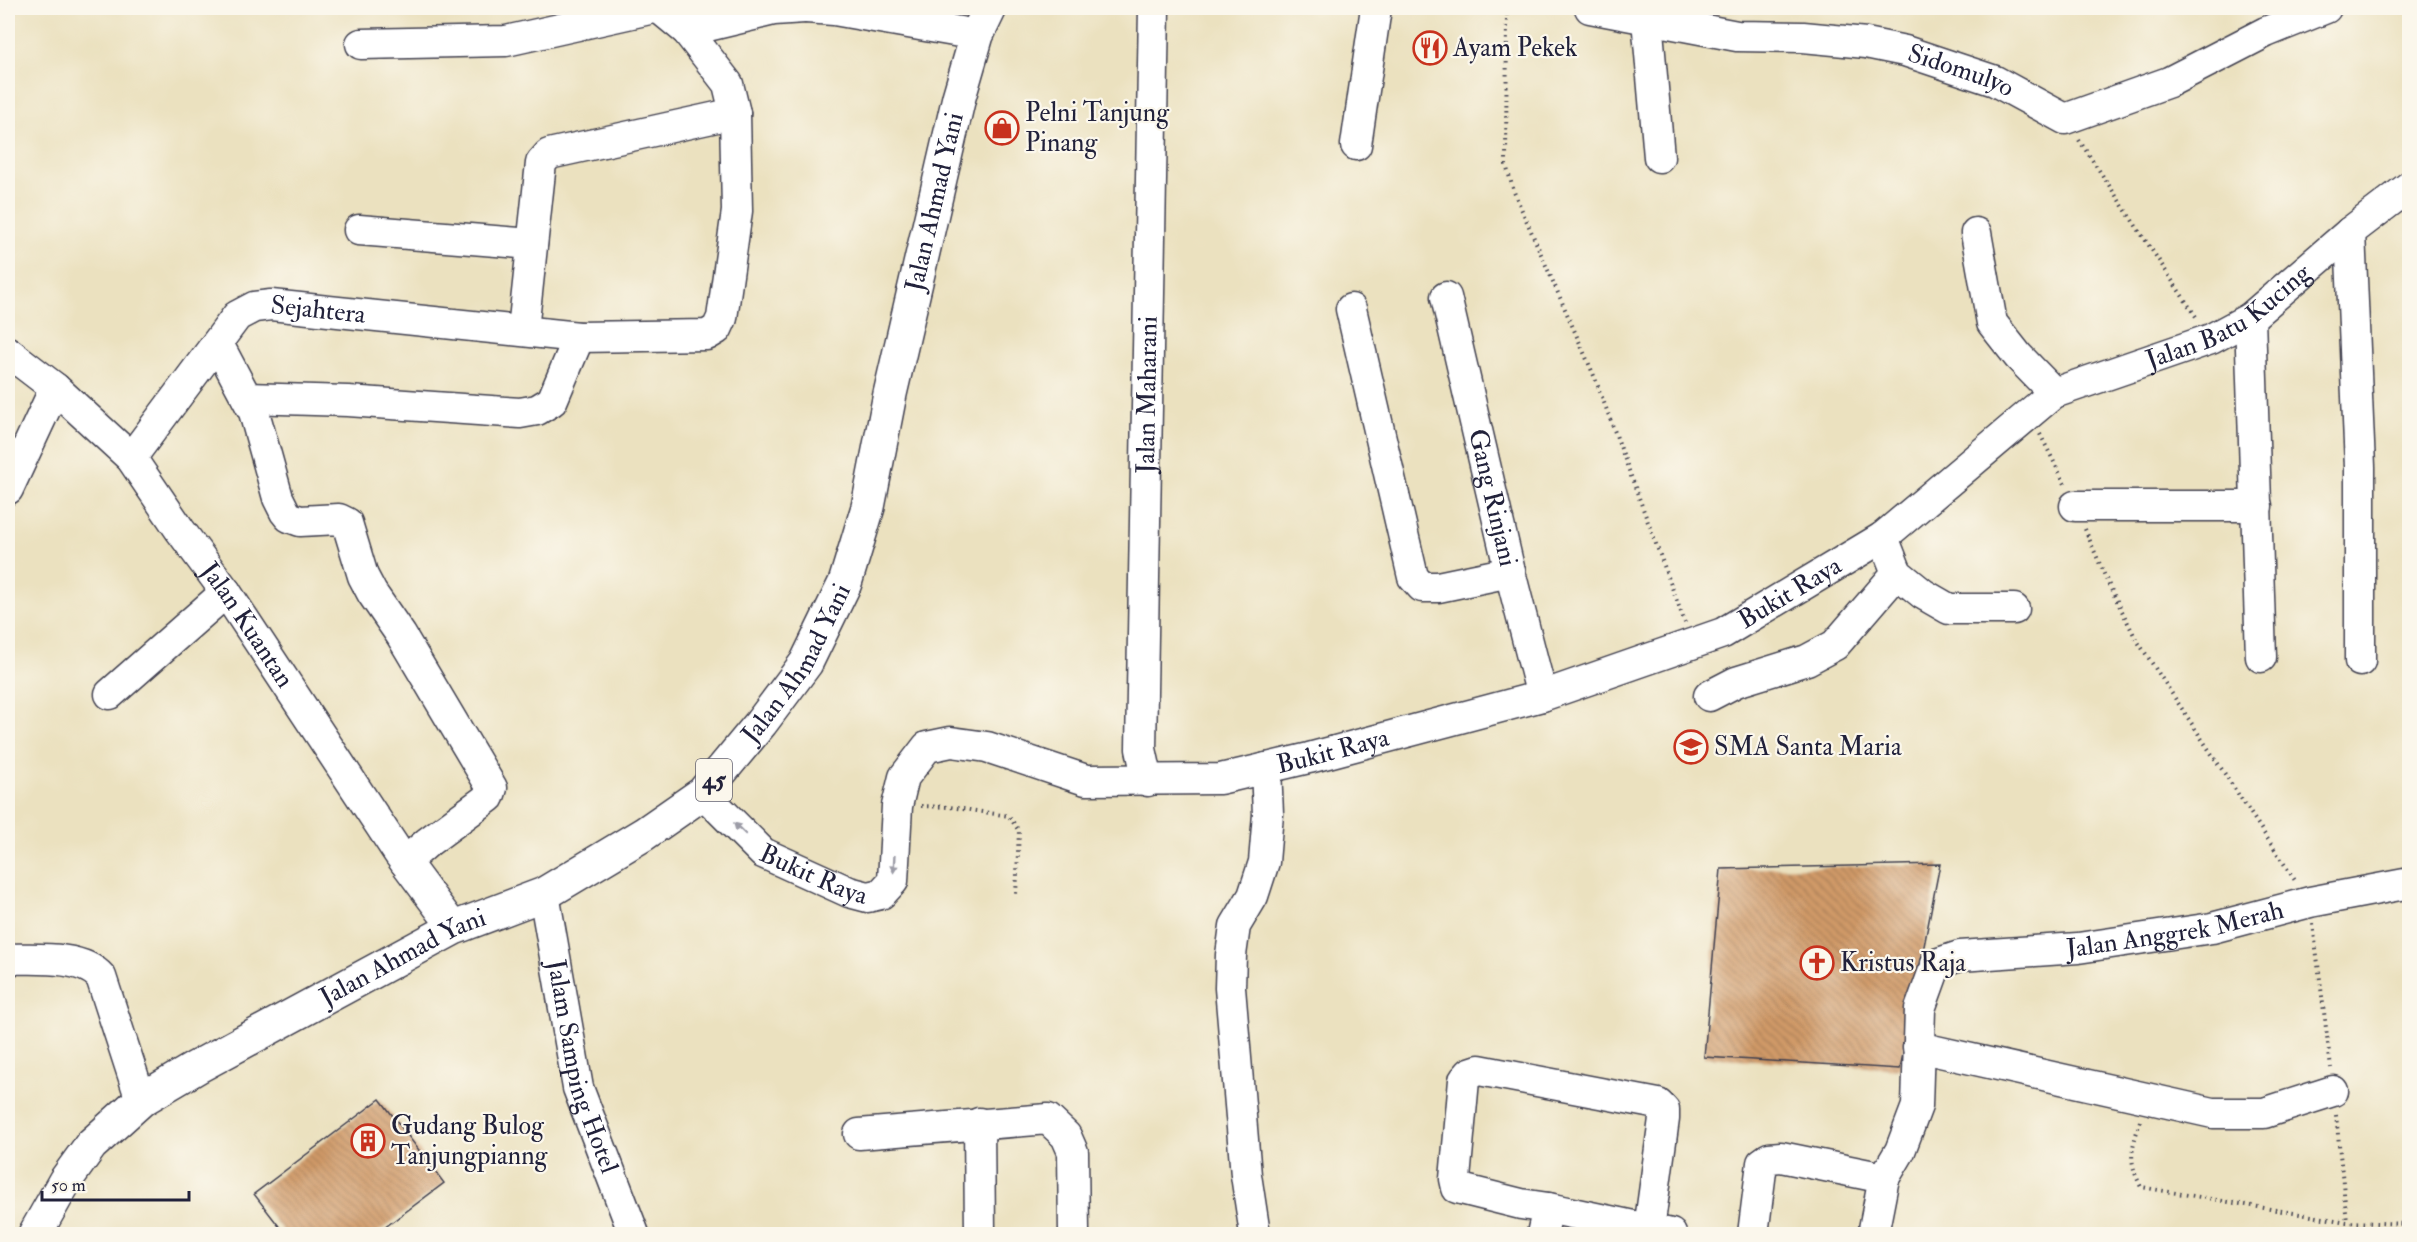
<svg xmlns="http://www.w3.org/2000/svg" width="2417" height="1242" viewBox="0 0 2417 1242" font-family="'IM FELL Double Pica',serif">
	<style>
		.building { fill: url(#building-back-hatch) }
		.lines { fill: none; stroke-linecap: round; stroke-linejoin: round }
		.minor-casing { stroke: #403f4f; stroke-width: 33 }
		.highway-casing { stroke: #403f4f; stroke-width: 36 }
		.path { stroke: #403f4f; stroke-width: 4; stroke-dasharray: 1.5 4.5; stroke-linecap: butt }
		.minor { stroke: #fff; stroke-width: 30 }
		.highway { stroke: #fff; stroke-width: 33 }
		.oneway { fill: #9c9ca7 }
		.labels { text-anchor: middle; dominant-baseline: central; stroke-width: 4.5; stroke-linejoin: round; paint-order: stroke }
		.shield { fill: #fbf7ec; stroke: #636270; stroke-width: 1.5 }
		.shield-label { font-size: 24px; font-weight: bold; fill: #22223b }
		.poi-label { font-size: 26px; fill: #22223b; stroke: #fbf7ec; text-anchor: start }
		.street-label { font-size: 26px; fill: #22223b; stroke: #fbf7ec }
	</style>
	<defs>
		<pattern id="building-back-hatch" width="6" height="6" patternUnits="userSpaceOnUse" patternTransform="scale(1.5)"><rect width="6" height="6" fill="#d09a67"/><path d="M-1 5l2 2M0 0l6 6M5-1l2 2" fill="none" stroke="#a87d56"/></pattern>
	</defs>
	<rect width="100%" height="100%" fill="#fbf7ec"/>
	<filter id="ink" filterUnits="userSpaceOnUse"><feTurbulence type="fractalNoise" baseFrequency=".0167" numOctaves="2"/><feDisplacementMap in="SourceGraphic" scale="12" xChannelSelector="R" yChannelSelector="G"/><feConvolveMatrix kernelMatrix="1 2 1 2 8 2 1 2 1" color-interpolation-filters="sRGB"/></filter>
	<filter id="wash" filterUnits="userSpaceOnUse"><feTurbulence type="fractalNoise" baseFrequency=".008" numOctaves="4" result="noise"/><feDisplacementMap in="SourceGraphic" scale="24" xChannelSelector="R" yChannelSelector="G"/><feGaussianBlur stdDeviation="1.35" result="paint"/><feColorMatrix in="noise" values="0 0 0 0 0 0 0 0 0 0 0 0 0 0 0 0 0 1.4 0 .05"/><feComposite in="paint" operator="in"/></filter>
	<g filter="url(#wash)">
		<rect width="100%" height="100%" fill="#ebe1bf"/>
		<g id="blocks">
			<g class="building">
				<path d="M1940 864 1900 1069 1704 1057 1721 869Z"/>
				<path d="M380 1099 444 1183 376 1234H285L254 1194Z"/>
			</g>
		</g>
	</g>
	<g filter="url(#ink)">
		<use href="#blocks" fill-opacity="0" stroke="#403f4f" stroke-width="1.5"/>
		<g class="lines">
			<defs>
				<g id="minor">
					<path d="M806 8 834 10 977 35"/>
					<path id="s1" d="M1590 8 1737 36 1803 37 1866 43 1905 51 1995 81 2065 119 2169 82 2266 32 2326 8"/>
					<path d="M1647 19 1659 157"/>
					<path d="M687 31 774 10 804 8"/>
					<path d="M361 44 506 41 654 8"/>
					<path d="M1356 145 1376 8"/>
					<path d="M359 230 532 244"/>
					<path d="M2350 232 2360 467V661"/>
					<path d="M1976 233 1992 323 2018 356 2054 393"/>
					<path id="s2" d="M1446 297 1510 572 1542 696"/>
					<path d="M1351 309 1413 577 1422 587H1438L1510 572"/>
					<path d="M2250 318 2261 657"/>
					<path d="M523 330 541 163 549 154 735 113"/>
					<path d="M218 344 254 412 278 498 285 512 289 517 300 521 339 519 347 523 363 576 372 593 401 635 492 788 489 797 428 842 405 862"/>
					<path id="s3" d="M8 352 55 388 131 458 180 530 226 592 399 854 454 928"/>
					<path d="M247 398 348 401 520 413 537 410 552 401 579 337"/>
					<path id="s4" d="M131 458 237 316 254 307 271 305 579 337 707 335 717 329 722 318 737 211 735 113 728 84 687 31 659 8"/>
					<path d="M8 489 55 388"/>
					<path d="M2075 506H2257"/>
					<path d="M1897 573 1923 594 1949 609H2014"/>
					<path d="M110 694 226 592"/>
					<path d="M1709 696 1736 682 1807 660 1835 645 1897 573 1883 537"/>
					<path id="s5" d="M1148 781 1141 749 1154 8"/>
					<path id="s6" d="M703 793 763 853 849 892 868 897 881 894 893 881 897 806 904 777 927 747 951 742 987 747 1086 780 1220 779 1309 758 1542 696 1723 633 1883 537 2054 393 2211 339 2250 318 2350 232 2410 186"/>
					<path id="s7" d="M544 894 578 1088 634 1234"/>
					<path d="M8 959C35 959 82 955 101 977L141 1100"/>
					<path id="s8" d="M1936 964 1960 956 2078 948 2212 928 2310 902 2410 883"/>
					<path d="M1918 1047 2213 1113H2264L2333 1091"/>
					<path d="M979 1123 980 1234"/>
					<path d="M859 1134 1048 1119 1066 1136 1073 1152 1074 1234"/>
					<path d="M1548 1208 1671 1234"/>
					<path d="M1255 1234 1246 1175 1230 988 1231 955 1235 926 1253 896 1264 862 1268 814 1266 768"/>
					<path d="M1542 1234 1548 1208 1521 1204 1457 1188 1455 1179 1464 1080 1470 1073 1479 1070 1658 1104 1664 1110V1119L1649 1229"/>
					<path d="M1753 1234 1762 1163 1769 1158 1781 1157 1884 1178"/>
					<path d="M1873 1234 1884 1178 1900 1151 1917 1106 1920 1009 1933 973"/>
				</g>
				<g id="highway">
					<path id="s9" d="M35 1234 65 1181 91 1145 141 1100 197 1067 454 928 544 894 644 834 703 793 761 723 806 663 845 583 868 507 890 394 959 97 977 35 990 8"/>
				</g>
			</defs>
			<use href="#minor" class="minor-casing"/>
			<use href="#highway" class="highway-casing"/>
			<g class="path">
				<path d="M1507 8 1506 165 1514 192 1595 378 1685 623"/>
				<path d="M2079 140 2197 318"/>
				<path d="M2040 434 2066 486"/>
				<path d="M2085 529 2107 581 2136 639 2296 882"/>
				<path d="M921 806 950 807 1009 816 1019 831 1016 895"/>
				<path d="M2313 924 2331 1068"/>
				<path d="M2336 1115 2347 1222"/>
				<path d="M2140 1121C2132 1150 2127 1158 2141 1187L2347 1222 2410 1224"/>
			</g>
			<use href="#minor" class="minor"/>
			<use href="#highway" class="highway"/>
		</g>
		<defs><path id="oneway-solid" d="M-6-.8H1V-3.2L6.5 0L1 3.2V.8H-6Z" transform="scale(1.5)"/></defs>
		<g class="oneway">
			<use href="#oneway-solid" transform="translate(740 829) rotate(-136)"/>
			<use href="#oneway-solid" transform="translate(894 864) rotate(93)"/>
		</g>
	</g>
	<defs>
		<symbol id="restaurant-ring" viewBox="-11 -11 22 22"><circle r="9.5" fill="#fbf7ec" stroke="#c8321e" stroke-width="1.5"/><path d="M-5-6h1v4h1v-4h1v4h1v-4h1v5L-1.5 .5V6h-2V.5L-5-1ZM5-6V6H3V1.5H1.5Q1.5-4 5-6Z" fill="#c8321e"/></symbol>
		<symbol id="shop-ring" viewBox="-11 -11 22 22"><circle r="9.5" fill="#fbf7ec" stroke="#c8321e" stroke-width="1.5"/><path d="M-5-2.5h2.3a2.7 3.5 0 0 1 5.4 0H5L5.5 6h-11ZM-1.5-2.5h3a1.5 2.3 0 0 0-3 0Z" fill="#c8321e"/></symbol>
		<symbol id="school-ring" viewBox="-11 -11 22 22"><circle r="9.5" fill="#fbf7ec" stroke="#c8321e" stroke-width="1.5"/><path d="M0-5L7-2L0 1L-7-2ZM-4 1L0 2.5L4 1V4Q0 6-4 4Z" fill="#c8321e"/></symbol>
		<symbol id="church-ring" viewBox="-11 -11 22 22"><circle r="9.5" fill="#fbf7ec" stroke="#c8321e" stroke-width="1.5"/><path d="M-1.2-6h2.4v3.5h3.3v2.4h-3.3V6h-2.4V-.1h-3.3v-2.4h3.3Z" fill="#c8321e"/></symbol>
		<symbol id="building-ring" viewBox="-11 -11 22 22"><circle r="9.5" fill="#fbf7ec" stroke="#c8321e" stroke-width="1.5"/><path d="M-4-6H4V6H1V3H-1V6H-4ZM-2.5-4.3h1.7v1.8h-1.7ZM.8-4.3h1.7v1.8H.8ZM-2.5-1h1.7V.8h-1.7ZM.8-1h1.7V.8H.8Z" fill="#c8321e"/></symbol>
	</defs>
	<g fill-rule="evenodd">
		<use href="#restaurant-ring" x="1411" y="29" width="38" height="38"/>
		<use href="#shop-ring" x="983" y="109" width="38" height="38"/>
		<use href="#school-ring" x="1672" y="728" width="38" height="38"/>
		<use href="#church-ring" x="1798" y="944" width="38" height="38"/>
		<use href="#building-ring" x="349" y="1122" width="38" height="38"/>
	</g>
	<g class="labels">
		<rect class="shield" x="696" y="759" width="36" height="42" rx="4.5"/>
		<g class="shield-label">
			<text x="714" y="780">45</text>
		</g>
		<g class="poi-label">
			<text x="1453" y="48">Ayam Pekek</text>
			<text x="1025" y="113">Pelni Tanjung<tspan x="1025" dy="30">Pinang</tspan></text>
			<text x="1714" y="747">SMA Santa Maria</text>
			<text x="1840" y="963">Kristus Raja</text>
			<text x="391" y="1126">Gudang Bulog<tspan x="391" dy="30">Tanjungpianng</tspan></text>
		</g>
		<g class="street-label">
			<text stroke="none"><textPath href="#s1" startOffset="378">Sidomulyo</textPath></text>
			<text stroke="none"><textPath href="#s9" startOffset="1461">Jalan Ahmad Yani</textPath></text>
			<text stroke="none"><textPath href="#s4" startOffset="261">Sejahtera</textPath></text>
			<text stroke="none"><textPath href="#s6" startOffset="1798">Jalan Batu Kucing</textPath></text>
			<text stroke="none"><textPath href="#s5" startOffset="387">Jalan Maharani</textPath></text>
			<text stroke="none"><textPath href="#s2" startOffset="206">Gang Rinjani</textPath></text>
			<text stroke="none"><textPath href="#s6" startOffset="1274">Bukit Raya</textPath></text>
			<text stroke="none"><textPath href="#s3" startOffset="366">Jalan Kuantan</textPath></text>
			<text stroke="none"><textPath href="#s9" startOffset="975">Jalan Ahmad Yani</textPath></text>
			<text stroke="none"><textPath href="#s6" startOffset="788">Bukit Raya</textPath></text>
			<text stroke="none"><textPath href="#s6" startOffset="140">Bukit Raya</textPath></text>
			<text stroke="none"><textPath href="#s8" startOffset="242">Jalan Anggrek Merah</textPath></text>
			<text stroke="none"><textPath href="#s9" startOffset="471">Jalan Ahmad Yani</textPath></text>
			<text stroke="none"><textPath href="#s7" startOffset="177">Jalam Samping Hotel</textPath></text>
		</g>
	</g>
	<rect width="2417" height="1242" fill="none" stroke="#fbf7ec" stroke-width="30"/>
	<path d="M42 1191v9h147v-9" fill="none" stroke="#22223b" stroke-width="3"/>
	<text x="51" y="1191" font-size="18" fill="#22223b" stroke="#fbf7ec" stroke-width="4.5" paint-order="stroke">50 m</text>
</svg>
